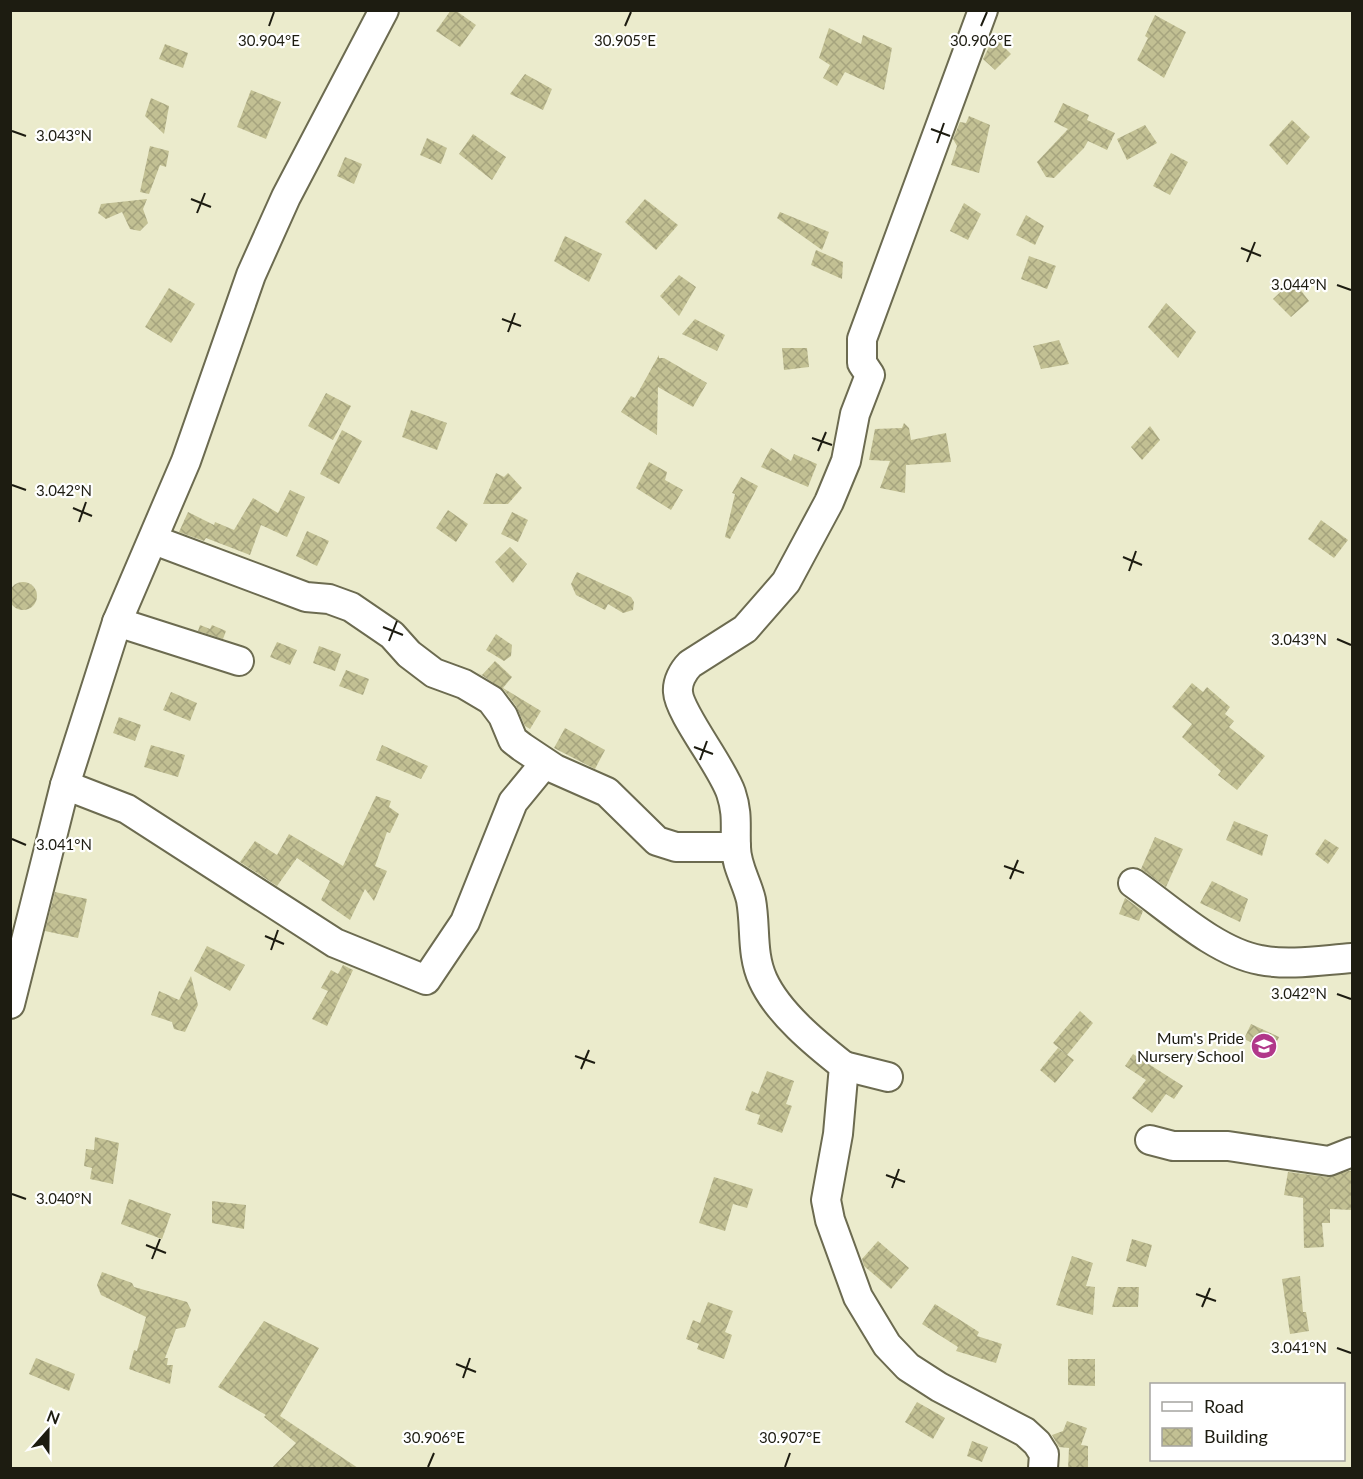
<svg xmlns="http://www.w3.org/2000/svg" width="1363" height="1479" viewBox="0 0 1363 1479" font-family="Lato,sans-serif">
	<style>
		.building { fill: url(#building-cross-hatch) }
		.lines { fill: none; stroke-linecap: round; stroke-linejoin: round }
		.minor-casing { stroke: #6c6b50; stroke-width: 32 }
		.minor { stroke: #fff; stroke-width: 28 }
		.ticks { fill: none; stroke: #1d1c11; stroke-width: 2 }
		.labels { text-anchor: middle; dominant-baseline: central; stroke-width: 4.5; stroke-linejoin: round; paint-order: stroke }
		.poi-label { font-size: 16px; fill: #1d1c11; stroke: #fff; text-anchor: end }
		.ticks-label { font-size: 15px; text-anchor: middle; fill: #1d1c11; stroke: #fff; stroke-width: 4.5; stroke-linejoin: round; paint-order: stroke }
	</style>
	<defs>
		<pattern id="building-cross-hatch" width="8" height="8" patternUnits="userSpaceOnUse" patternTransform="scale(1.5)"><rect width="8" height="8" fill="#c2c093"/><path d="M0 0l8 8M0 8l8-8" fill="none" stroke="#a6a47e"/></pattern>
	</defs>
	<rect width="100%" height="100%" fill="#ebebcc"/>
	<g class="building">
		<path d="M451 10H455L476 25 460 47 436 31Z"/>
		<path d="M1155 15 1186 32 1164 78 1137 60 1148 38 1145 36Z"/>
		<path d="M829 28 861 44 863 35 892 48 884 90 845 72 837 86 823 78 830 65 819 58Z"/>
		<path d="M994 37 1011 54 995 70 983 59Z"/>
		<path d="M165 44 188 53 183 68 159 59Z"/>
		<path d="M525 74 552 89 543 110 510 94Z"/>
		<path d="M251 90 281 102 266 139 237 127Z"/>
		<path d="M151 98 169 106 164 134 145 116Z"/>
		<path d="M1063 103 1089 115 1087 120 1115 133 1107 150 1088 141 1084 148 1054 178 1046 177 1037 162 1068 129 1054 122Z"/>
		<path d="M969 116 990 125 979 173 951 165 957 146 953 139 960 122 966 123Z"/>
		<path d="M1292 120 1310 137 1287 165 1269 145Z"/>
		<path d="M1145 125 1157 143 1127 160 1117 139Z"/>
		<path d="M473 134 506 157 492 180 459 154Z"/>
		<path d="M427 138 447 148 441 164 420 155Z"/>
		<path d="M150 146 169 151 166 167 160 165 149 194 140 192Z"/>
		<path d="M1171 153 1188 162 1170 195 1153 186Z"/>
		<path d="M345 157 362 164 354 184 337 176Z"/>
		<path d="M147 199 143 209 148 223 140 231 130 229 122 212 106 219 98 213 101 204Z"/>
		<path d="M645 199 678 225 656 250 625 222Z"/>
		<path d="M964 203 981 214 968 240 950 231Z"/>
		<path d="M780 212 829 232 822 250 777 218Z"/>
		<path d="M1026 215 1044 226 1035 245 1016 235Z"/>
		<path d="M565 236 602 254 589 282 554 261Z"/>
		<path d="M816 250 843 262 842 279 811 265Z"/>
		<path d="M1029 256 1056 266 1047 289 1021 279Z"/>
		<path d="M679 275 696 287 679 316 660 296Z"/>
		<path d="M1293 280 1309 301 1291 317 1273 299Z"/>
		<path d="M169 288 195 304 171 343 145 327Z"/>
		<path d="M1166 303 1196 332 1178 358 1148 327Z"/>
		<path d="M695 319 725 335 717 351 682 334Z"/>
		<path d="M1059 340 1069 364 1041 369 1033 346Z"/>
		<path d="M782 348H807L809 367 784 370Z"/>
		<path d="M659 355V358H664L707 383 693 407 658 387 657 435 621 412 631 396 635 398Z"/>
		<path d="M326 393 351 406 333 440 308 426Z"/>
		<path d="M411 410 447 423 437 450 402 437Z"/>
		<path d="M904 423 909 428 911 440 946 433 951 462 906 465 905 493 880 488 890 461 869 460 875 429 902 428Z"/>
		<path d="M1150 426 1160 440 1142 460 1131 447Z"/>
		<path d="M342 430 362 441 339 484 320 474Z"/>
		<path d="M771 448 791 461 794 454 817 464 808 487 761 467Z"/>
		<path d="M649 462 667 472 665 480 683 490 671 510 636 488Z"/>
		<path d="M496 473 504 477 508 473 522 488 508 504H483Z"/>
		<path d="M741 477 758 486 730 539 725 537 735 494 732 493Z"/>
		<path d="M290 490 305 497 287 537 261 525 250 555 206 538 204 541 179 532 188 512 214 525 215 522 234 530 253 498 278 513Z"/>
		<path d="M448 510 468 524 456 542 436 528Z"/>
		<path d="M512 512 528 520 518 542 501 534Z"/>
		<path d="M1321 520 1348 540 1334 558 1308 539Z"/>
		<path d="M307 531 329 541 317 566 296 556Z"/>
		<path d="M510 547 527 564 513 583 495 562Z"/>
		<path d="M577 572 631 597 634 602 633 610 623 613 608 604 605 610 576 595 571 584Z"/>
		<circle cx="23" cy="596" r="14"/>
		<path d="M200 625 210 629 212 625 226 631 223 639 198 631Z"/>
		<path d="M496 634 512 645 511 656 504 661 486 650Z"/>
		<path d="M277 642 297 650 290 665 270 657Z"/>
		<path d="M319 646 341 654 335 671 313 663Z"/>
		<path d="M495 661 512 677 503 688 541 711 530 729 525 726 516 706 504 690 477 672 482 675Z"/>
		<path d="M346 670 369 679 363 695 339 686Z"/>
		<path d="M1192 683 1203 692 1207 687 1230 707 1225 714 1234 721 1229 727 1265 756 1237 790 1218 775 1221 771 1182 737 1192 724 1172 707Z"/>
		<path d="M171 692 197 703 190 721 163 710Z"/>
		<path d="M119 717 141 725 135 741 113 733Z"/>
		<path d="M565 728 605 750 595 769 554 748Z"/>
		<path d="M151 745 185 755 178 777 144 767Z"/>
		<path d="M382 745 428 766 421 779 376 760Z"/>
		<path d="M376 796 391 801 389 807 399 814 390 833 387 832 375 866 387 871 374 901 365 889 350 920 321 900 330 881 297 858 277 886 240 862 255 841 277 855 289 834 343 866Z"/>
		<path d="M1234 821 1268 835 1262 856 1226 840Z"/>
		<path d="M1155 837 1183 849 1166 887 1141 869Z"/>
		<path d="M1325 839 1339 848 1328 864 1315 854Z"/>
		<path d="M1212 881 1248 899 1240 922 1200 903Z"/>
		<path d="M55 892 87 899 78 938 45 931Z"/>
		<path d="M1125 898 1143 911 1139 921 1119 914Z"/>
		<path d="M207 946 245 965 230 991 194 971Z"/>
		<path d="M343 965 353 970 327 1026 312 1019 328 991 321 988 331 970 338 974Z"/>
		<path d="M191 976 198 1005 185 1032 174 1029 172 1022 151 1015 159 991 179 1000Z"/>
		<path d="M1080 1011 1093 1023 1067 1055 1053 1043Z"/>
		<path d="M1251 1024 1279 1037 1272 1052 1244 1039Z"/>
		<path d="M1058 1048 1074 1060 1055 1083 1040 1070Z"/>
		<path d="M1133 1054 1183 1086 1174 1099 1166 1094 1152 1113 1132 1098 1146 1080 1125 1066Z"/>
		<path d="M767 1071 794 1081 786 1104 792 1106 782 1133 757 1124 760 1115 745 1110 752 1091 758 1094Z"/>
		<path d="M95 1137 119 1143 113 1184 90 1179 92 1168 84 1166 86 1149 94 1150Z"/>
		<path d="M1348 1171H1353L1352 1210 1330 1209V1223H1322L1324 1247 1304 1248 1303 1198 1284 1195 1288 1172 1327 1177Z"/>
		<path d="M714 1177 753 1189 747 1208 733 1204 725 1231 699 1223Z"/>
		<path d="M129 1199 171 1214 162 1239 121 1224Z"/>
		<path d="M212 1201 246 1205 244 1229 212 1223Z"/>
		<path d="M1132 1239 1152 1245 1146 1267 1126 1261Z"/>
		<path d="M878 1241 909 1268 891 1289 864 1266 862 1259Z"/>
		<path d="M1072 1256 1093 1263 1086 1286 1095 1287 1093 1315 1056 1305Z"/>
		<path d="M102 1272 132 1283 134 1287 187 1302 191 1310 185 1327 176 1329 165 1358H168L167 1365H173L170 1384 129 1369 134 1350 137 1351 146 1317 101 1295 97 1285Z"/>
		<path d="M1300 1276 1303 1312H1306L1309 1331 1290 1334 1282 1279Z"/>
		<path d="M1118 1287H1139L1138 1307H1112Z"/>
		<path d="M708 1302 733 1311 725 1332 732 1335 724 1359 697 1349 699 1344 686 1339 693 1320 700 1323Z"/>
		<path d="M935 1304 979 1332 977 1336 1002 1344 996 1363 956 1351 958 1347 922 1324Z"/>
		<path d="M264 1321 319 1348 280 1416 358 1468H272L296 1443 264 1417 266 1415 218 1387Z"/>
		<path d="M36 1358 75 1374 69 1391 29 1374Z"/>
		<path d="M1068 1359H1095V1386L1068 1385Z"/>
		<path d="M917 1402 945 1418 933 1439 905 1422Z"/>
		<path d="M1067 1421 1087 1428 1081 1445 1088 1446V1468H1068L1069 1448 1059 1447 1052 1435 1063 1431Z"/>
		<path d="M972 1441 988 1447 982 1462 967 1456Z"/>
	</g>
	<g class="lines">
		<defs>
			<g id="minor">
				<path d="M983 10 862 339V363L870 375 855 414 846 461 829 502 786 582 745 629 690 664C683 671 677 682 678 692 679 713 722 766 731 793 738 814 735 826 736 847 736 866 747 882 751 900 756 927 751 954 763 980 778 1013 816 1044 844 1066L838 1134 826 1200 830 1220 858 1297 887 1345 908 1367 939 1387 1025 1432 1037 1443 1044 1454 1043 1468"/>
				<path d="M154 540 306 597 329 599 351 607 392 635 409 654 434 673 464 684 491 700 503 716 513 740 522 747 555 769 607 792 657 841 676 847H736"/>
				<path d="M117 622 239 661"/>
				<path d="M65 785 127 809 335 943 426 980 465 922 513 802 545 763"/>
				<path d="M1133 883C1170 909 1216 952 1260 960 1289 966 1323 960 1352 958"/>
				<path d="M10 1004 65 785 117 622 186 461 251 275 286 197 384 10"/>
				<path d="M844 1066 888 1077"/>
				<path d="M1150 1140 1173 1146H1228L1329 1161 1352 1152"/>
			</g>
		</defs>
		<use href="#minor" class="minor-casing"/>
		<use href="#minor" class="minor"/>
	</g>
	<path class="ticks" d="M269 26 274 12M625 26 631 12M981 26 987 12M931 129 950 136M12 131 26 136M937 143 944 123M191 199 211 207M197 213 205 193M1241 248 1261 256M1247 262 1255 242M1337 285 1351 290M502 319 521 326M508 332 515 313M812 438 832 445M818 451 826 432M12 485 26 490M73 508 92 516M79 522 86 502M1123 557 1142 565M1129 571 1136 551M383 627 403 635M1337 639 1351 645M389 641 397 621M694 747 713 754M700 760 707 741M12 839 26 845M1004 866 1024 873M1010 879 1018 860M265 936 284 944M271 950 278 930M1337 994 1351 999M575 1056 595 1063M581 1069 589 1050M886 1175 905 1182M892 1188 899 1169M12 1194 26 1199M146 1245 166 1253M152 1259 160 1239M1196 1294 1216 1301M1202 1307 1210 1288M1337 1348 1351 1353M456 1364 476 1372M463 1378 470 1358M428 1467 434 1453M785 1467 790 1453"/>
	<defs>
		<symbol id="school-disc" viewBox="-11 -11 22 22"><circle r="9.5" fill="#b1378a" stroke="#fff"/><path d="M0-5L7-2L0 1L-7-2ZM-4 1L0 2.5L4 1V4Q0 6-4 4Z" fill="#fff"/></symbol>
	</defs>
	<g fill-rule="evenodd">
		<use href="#school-disc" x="1249" y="1031" width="30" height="30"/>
	</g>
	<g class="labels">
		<g class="poi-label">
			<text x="1244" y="1037">Mum's Pride<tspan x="1244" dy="18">Nursery School</tspan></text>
		</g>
	</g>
	<g class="ticks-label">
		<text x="269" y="46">30.904°E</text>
		<text x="625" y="46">30.905°E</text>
		<text x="981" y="46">30.906°E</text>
		<text x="64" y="141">3.043°N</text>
		<text x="1299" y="290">3.044°N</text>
		<text x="64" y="496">3.042°N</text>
		<text x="1299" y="645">3.043°N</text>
		<text x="64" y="850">3.041°N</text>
		<text x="1299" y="999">3.042°N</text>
		<text x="64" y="1204">3.040°N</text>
		<text x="1299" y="1353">3.041°N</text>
		<text x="434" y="1443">30.906°E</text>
		<text x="790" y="1443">30.907°E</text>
	</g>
	<rect width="1363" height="1479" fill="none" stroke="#1d1c11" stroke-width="24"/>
	<rect x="1150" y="1383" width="195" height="78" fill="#ffffff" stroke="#a5a4a0" stroke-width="1.5"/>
	<rect x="1162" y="1402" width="30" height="9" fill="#ffffff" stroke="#a5a4a0" stroke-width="1.5"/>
	<text x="1204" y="1413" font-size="18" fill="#1d1c11">Road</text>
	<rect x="1162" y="1428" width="30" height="18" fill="url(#building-cross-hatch)" stroke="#a5a4a0" stroke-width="1.5"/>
	<text x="1204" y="1443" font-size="18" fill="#1d1c11">Building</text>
	<g transform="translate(48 1431) rotate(21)" stroke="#ffffff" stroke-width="4.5" paint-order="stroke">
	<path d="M0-4.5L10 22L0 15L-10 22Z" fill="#1d1c11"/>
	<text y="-9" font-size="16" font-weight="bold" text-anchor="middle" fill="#1d1c11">N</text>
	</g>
</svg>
